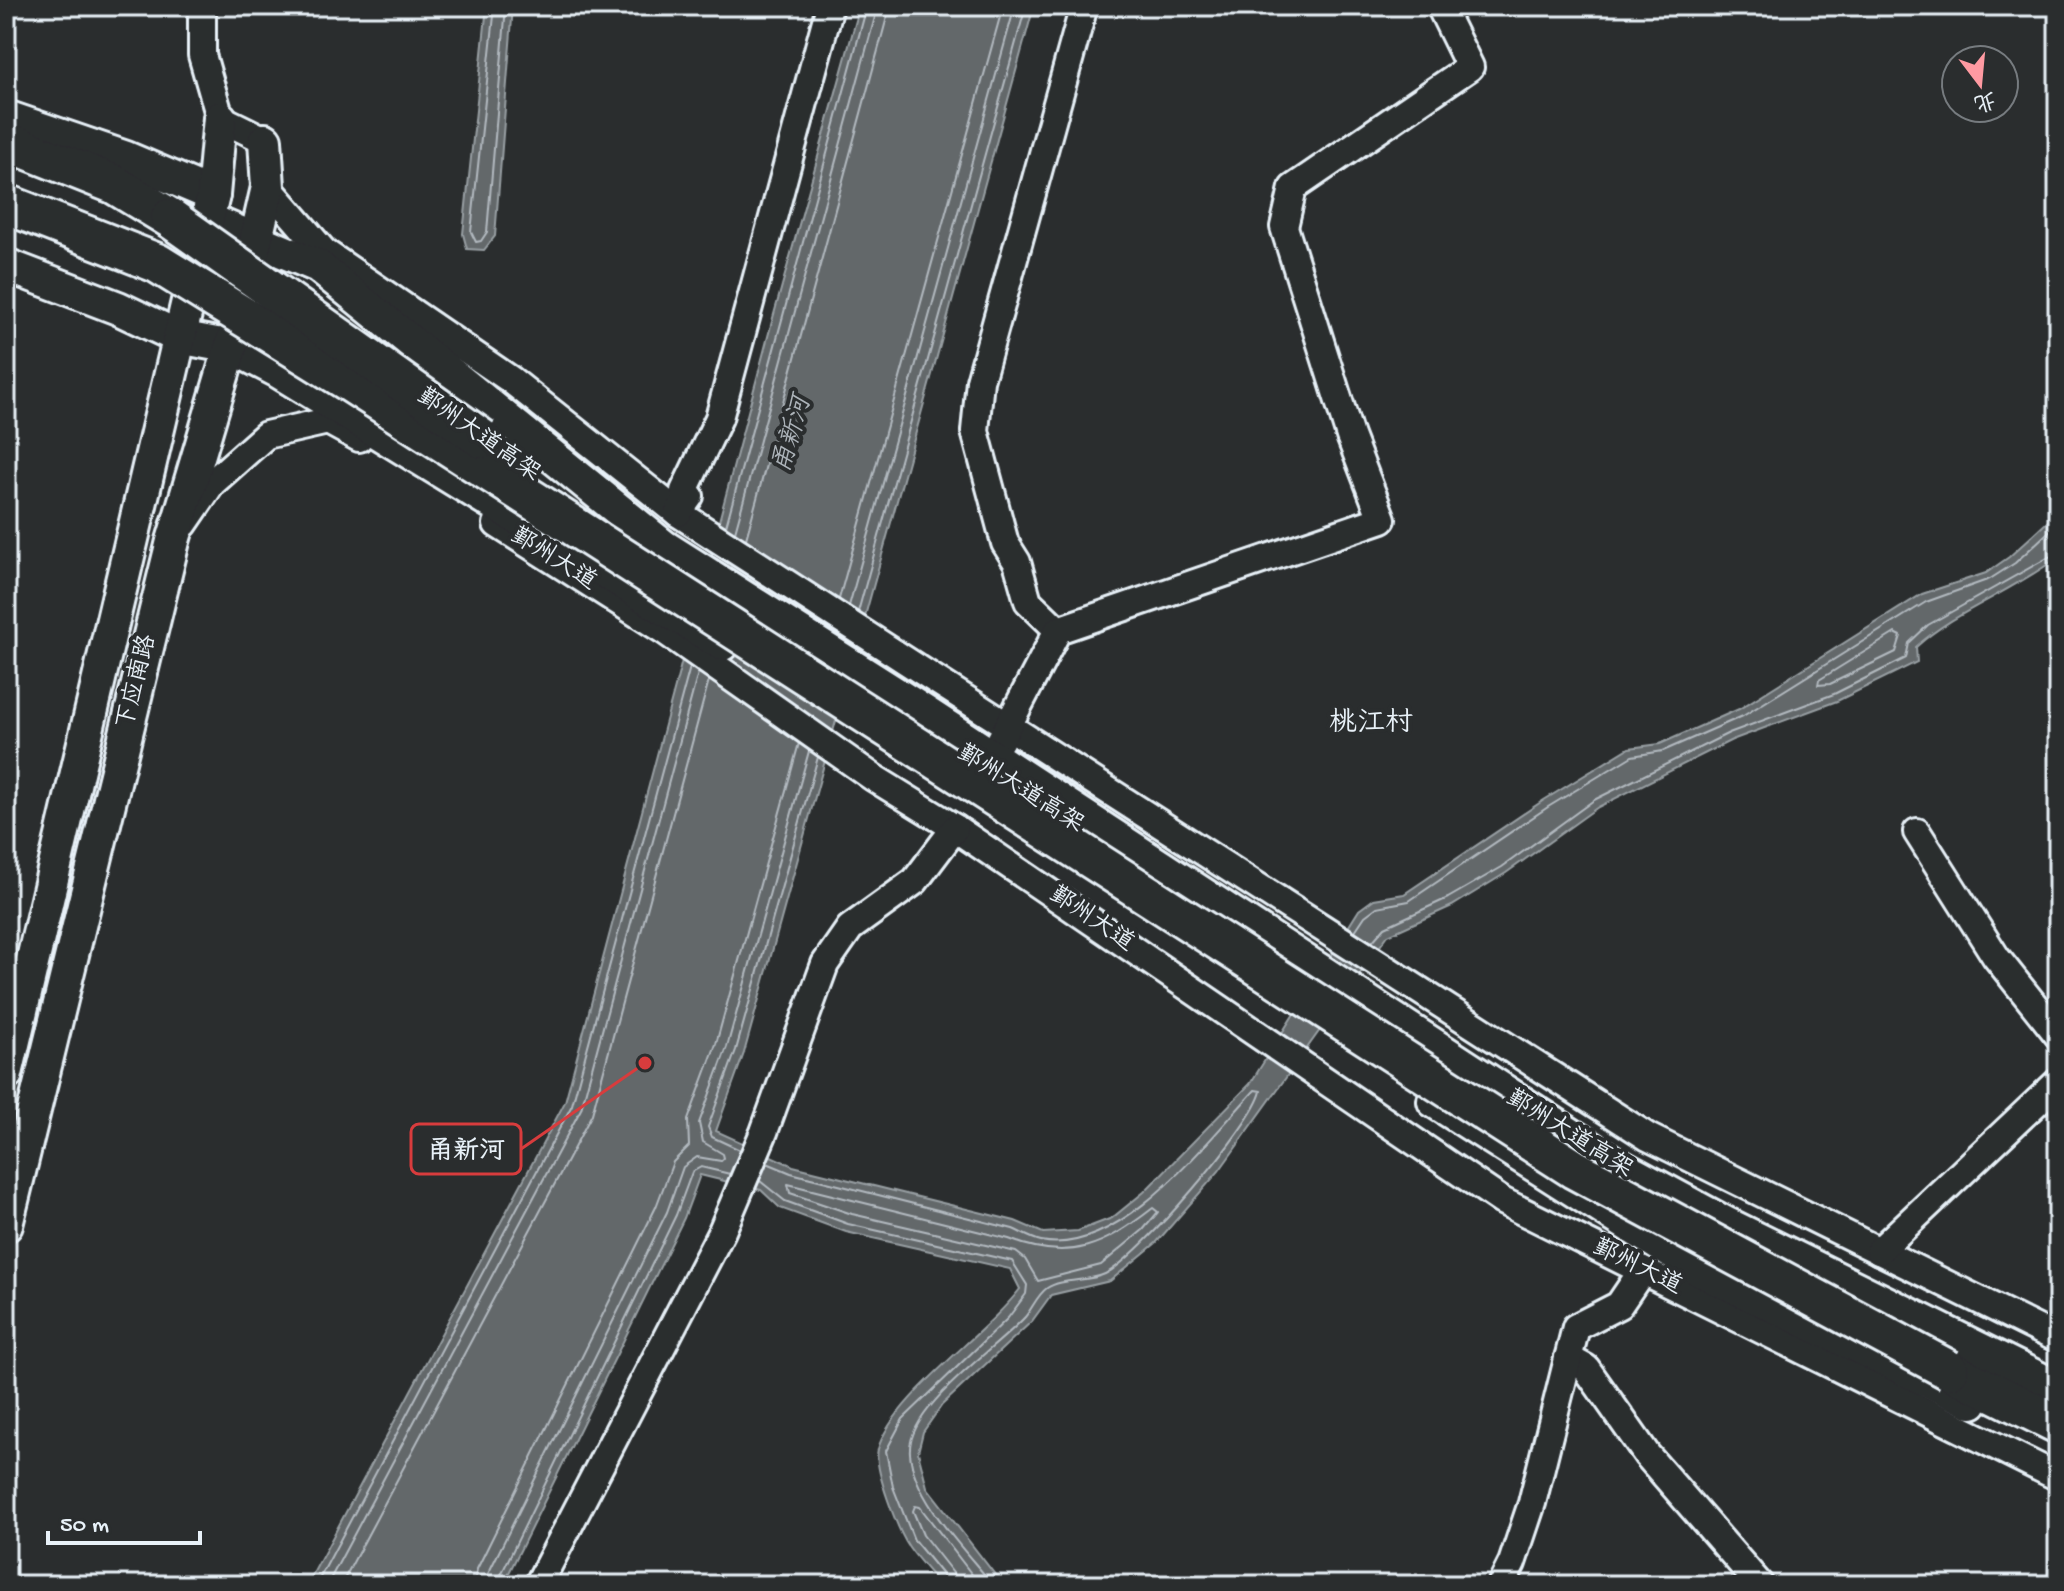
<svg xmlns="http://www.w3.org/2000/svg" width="2064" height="1591" viewBox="0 0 2064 1591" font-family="'Gochi Hand','LXGW WenKai TC',sans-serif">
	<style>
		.water { fill: #63686b; stroke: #989fa3; stroke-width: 2 }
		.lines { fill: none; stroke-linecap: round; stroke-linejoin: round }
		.shore { stroke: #b3bac0; stroke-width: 2 }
		.minor-casing { stroke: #e8f1f8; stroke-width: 32 }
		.major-casing { stroke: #e8f1f8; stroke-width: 38 }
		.highway-casing { stroke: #e8f1f8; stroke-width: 44 }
		.minor { stroke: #2a2d2e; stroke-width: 26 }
		.major { stroke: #2a2d2e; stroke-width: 32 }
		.highway { stroke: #2a2d2e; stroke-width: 38 }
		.highway-bridge-casing { stroke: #e8f1f8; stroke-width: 44; stroke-linecap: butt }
		.highway-bridge { stroke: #2a2d2e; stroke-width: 38 }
		.labels { text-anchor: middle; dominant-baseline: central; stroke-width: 8; stroke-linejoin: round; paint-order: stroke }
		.street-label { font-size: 24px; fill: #e8f1f8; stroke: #2a2d2e }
		.water-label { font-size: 26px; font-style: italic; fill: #acb3b9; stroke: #2a2d2e }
		.quarter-label { font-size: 28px; fill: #e8f1f8; stroke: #2a2d2e }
		.leader { fill: none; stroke: #d83c3d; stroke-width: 3 }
		.callout-dot { fill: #d83c3d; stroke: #2a2d2e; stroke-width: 3 }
		.callout { fill: #2a2d2e; stroke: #d83c3d; stroke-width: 3 }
		.callout-label { font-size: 26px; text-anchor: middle; font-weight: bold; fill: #e8f1f8 }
	</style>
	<rect width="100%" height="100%" fill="#2a2d2e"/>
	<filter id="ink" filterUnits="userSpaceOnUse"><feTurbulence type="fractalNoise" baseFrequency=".0125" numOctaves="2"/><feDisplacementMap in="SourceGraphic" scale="16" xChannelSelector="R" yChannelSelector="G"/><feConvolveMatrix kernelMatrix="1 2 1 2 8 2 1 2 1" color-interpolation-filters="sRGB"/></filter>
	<g filter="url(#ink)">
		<g class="water">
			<path d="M487 6H513L495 236 484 250 467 249 463 234Z"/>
			<path d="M860 6H1034L744 1053 716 1131 793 1166 1015 1221 1043 1233 1078 1231 1112 1218 1144 1192 1250 1084 1359 910 1374 899 1404 894 1544 800 1629 748 1660 744 1739 709 1922 594 1986 573 2009 557 2058 512V557C2014 591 1955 611 1916 647L1917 662 1837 701 1732 740 1598 807 1506 873 1452 906 1388 935 1219 1171 1156 1243 1110 1281 1051 1295 1032 1321 942 1405 923 1432 918 1452 927 1487 1003 1585H940C930 1572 918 1560 909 1547 898 1531 873 1467 878 1449 892 1398 985 1335 1020 1289L1010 1269 846 1232 780 1208 761 1190 700 1175 684 1218 503 1585H307L565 1102 771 325Z"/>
		</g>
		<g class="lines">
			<g class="shore">
				<path d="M495 6 471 232 476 242 481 241 487 232 506 6"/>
				<path d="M726 526 867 6"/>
				<path d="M735 532 878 6"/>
				<path d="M746 539 890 6"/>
				<path d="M839 599 1003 6"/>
				<path d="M849 606 1015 6"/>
				<path d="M858 612 1026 6"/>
				<path d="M1895 633 1901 636 1896 652 1830 684 1818 685 1819 680Z"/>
				<path d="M1355 931 1365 916 1377 907 1409 901 1548 807 1632 756 1663 751 1743 716 1926 602 1990 579 2015 563 2058 523"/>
				<path d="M1372 942 1385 927 1448 898 1502 867 1594 800 1729 733 1834 694 1906 658 1909 643 1928 625 2058 552"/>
				<path d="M740 1150 712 1137 708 1127 736 1050 818 757"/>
				<path d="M767 1163 791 1173 1013 1229C1022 1233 1032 1239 1041 1241 1120 1257 1207 1141 1255 1090L1261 1091C1254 1125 1138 1258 1105 1274 1088 1282 1062 1278 1047 1288 1037 1295 1032 1309 1025 1317 996 1349 906 1408 910 1453 913 1499 965 1550 993 1585"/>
				<path d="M760 1181 785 1201 848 1224 1012 1261 1027 1285 1026 1294 1008 1318 903 1419 886 1451 893 1487 914 1540 944 1577 946 1585"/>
				<path d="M788 1184 1009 1239C1070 1263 1104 1246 1153 1208L1158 1212 1143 1230 1101 1265 1038 1281 1025 1259 1016 1252 852 1214 790 1193Z"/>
				<path d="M316 1585 572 1105 690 667"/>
				<path d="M327 1585 581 1109 698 673"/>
				<path d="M341 1585 592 1114 709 680"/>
				<path d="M474 1585 477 1569 656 1207 673 1162 689 1146 688 1120 716 1044 799 743"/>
				<path d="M486 1585 488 1574 667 1212 683 1167 697 1157 721 1161 724 1158 723 1154 703 1142 699 1123 727 1047 809 751"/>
				<path d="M496 1585 676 1215 692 1172 701 1167 730 1174"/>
				<path d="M956 1585 953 1573 923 1535 913 1511 915 1506 920 1507 980 1585"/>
			</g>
			<defs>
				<g id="minor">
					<path d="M202 6V55L220 118 265 140"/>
					<path d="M268 187 324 252 511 380 678 513 922 671 1648 1137 2058 1339"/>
					<path d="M678 513 690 496 684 491 719 418 830 6"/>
					<path d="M184 524 212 483 266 435 328 421 359 438"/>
					<path d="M497 524 665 631 874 778 955 828 1502 1201 2058 1477"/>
					<path d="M1058 630 1028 601 1017 562 1005 543 975 431 980 381 1084 6"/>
					<path d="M1000 741 1058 630 1382 519 1350 436 1284 227 1293 188 1470 67 1440 6"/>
					<path d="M1917 832 1996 957 2058 1035"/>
					<path d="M1879 1251 2058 1082"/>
					<path d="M1568 1358 1586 1368 1647 1455 1760 1585"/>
					<path d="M538 1585 722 1231 764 1132 825 964 850 928 915 881 955 828"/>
					<path d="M1501 1585 1512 1563 1532 1503 1576 1327 1619 1305 1642 1271"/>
				</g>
				<g id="major">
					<path d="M6 117 126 158 213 195"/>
					<path d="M207 219 318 266 663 546 915 706 1614 1163 1725 1223 2058 1388"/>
					<path d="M251 261 268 187 265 140"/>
					<path d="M6 265 118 308 179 337 232 347 278 371 722 644"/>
					<path d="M6 1074 213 195 220 118"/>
					<path d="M1434 1101 1701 1271 1972 1402"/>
					<path d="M6 1225 173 541 237 326"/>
				</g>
				<g id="highway">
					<path d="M6 141 114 184 170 218"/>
					<path d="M1949 1370 2058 1424"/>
				</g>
			</defs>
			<use href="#minor" class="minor-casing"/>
			<use href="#major" class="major-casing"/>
			<use href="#highway" class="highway-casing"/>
			<use href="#minor" class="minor"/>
			<use href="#major" class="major"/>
			<use href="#highway" class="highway"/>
			<defs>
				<g id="highway-bridge">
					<path d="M6 204 157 263 351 383 1574 1169 1949 1370"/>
					<path d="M170 218 482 439"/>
				</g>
			</defs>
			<use href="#highway-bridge" class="highway-bridge-casing"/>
			<use href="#highway-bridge" class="highway-bridge"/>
		</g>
	</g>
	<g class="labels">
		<g class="street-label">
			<text transform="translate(478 436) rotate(35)">鄞州大道高架</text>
			<text transform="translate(553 560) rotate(32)">鄞州大道</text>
			<text transform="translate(138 682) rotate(-76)">下应南路</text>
			<text transform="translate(1020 790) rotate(32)">鄞州大道高架</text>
			<text transform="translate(1091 920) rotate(34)">鄞州大道</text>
			<text transform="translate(1569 1135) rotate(32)">鄞州大道高架</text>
			<text transform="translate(1637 1268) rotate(26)">鄞州大道</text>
		</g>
		<g class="water-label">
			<text transform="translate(794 435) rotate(-74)">甬新河</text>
		</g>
		<g class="quarter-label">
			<text x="1371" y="724">桃江村</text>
		</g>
	</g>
	<path class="leader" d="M645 1063L521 1149"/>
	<circle class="callout-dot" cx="645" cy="1063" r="8"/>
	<rect class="callout" x="411" y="1124" width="110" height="50" rx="8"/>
	<g class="callout-label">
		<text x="466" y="1158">甬新河</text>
	</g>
	<rect width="2064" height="1591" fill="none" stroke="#2a2d2e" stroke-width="32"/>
	<rect x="16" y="16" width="2032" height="1559" fill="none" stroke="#e8f1f8" stroke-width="3" filter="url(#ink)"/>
	<g transform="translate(1980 84) rotate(164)"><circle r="38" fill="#2a2d2e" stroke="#767b7f" stroke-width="2"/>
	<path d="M0-6L14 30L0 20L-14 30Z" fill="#ff9aa2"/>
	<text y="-12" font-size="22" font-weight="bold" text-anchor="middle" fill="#e8f1f8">北</text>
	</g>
	<path d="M48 1531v12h152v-12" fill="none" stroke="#e8f1f8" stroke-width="4"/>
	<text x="60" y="1531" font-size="24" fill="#e8f1f8" stroke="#2a2d2e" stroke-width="6" paint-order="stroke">50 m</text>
</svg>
